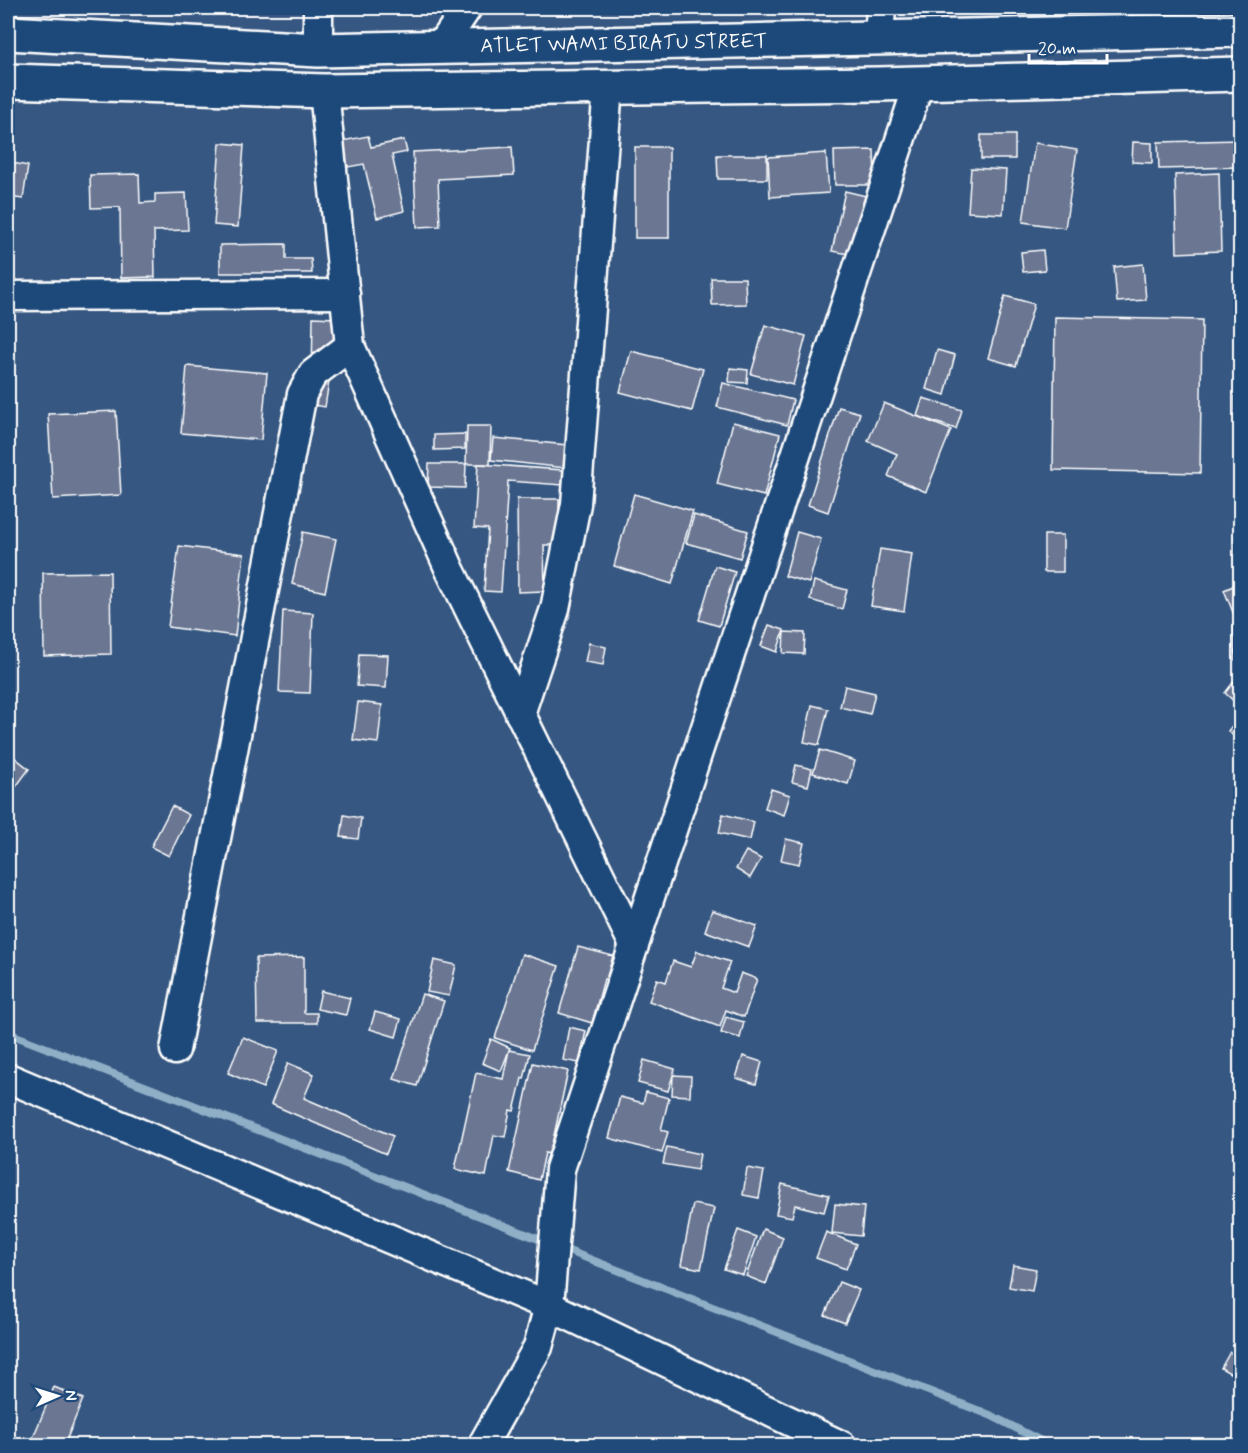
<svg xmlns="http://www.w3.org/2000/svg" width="1248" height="1453" viewBox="0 0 1248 1453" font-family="Mynerve,sans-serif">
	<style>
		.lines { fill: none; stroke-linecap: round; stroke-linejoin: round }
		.stream { stroke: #8fafc7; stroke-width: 8 }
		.building { fill: #6b7692; stroke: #fff; stroke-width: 1.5 }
		.minor-casing { stroke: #fff; stroke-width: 33 }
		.secondary-casing { stroke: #fff; stroke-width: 38 }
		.minor { stroke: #1f4a7a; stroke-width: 28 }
		.secondary { stroke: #1f4a7a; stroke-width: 33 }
		.labels { text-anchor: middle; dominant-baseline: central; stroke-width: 5; stroke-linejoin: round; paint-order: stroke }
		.street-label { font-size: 20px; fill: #fff; stroke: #1f4a7a }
	</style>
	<rect width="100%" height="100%" fill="#365781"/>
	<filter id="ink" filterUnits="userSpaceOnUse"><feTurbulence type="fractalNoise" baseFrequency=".0167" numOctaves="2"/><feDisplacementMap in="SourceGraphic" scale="12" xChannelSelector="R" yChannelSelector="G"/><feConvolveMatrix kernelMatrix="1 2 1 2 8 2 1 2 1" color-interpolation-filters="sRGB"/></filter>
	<g filter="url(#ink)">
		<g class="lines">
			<g class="stream">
				<path d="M8 1033 549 1243"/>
				<path d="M561 1248 990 1415 1051 1446"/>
			</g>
		</g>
		<g class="building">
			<rect x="981" y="135" width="34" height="24"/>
			<path d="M368 136 371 147 404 140 407 152 392 155 404 211 377 218 364 164 348 167 342 141Z"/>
			<path d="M1240 140V167L1159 169 1158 142Z"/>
			<path d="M1133 142 1152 143V163L1132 162Z"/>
			<path d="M220 143 244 145 238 227 214 225Z"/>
			<path d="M1035 143 1077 150 1065 228 1023 222Z"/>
			<path d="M512 147 514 175 438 179 440 226 417 227 413 152Z"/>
			<rect x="635" y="147" width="34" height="91"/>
			<path d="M874 150 875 185H835L834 151Z"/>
			<path d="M826 153 829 193 770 197 768 157Z"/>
			<path d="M717 155H767V179H718Z"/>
			<path d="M8 162 28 166 23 199 8 197Z"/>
			<path d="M971 168 1006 170 1003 214 968 212Z"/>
			<path d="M1219 173 1221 251 1177 253 1175 175Z"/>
			<path d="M139 174 140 203 155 202V194L186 193 188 230 154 231 155 277 121 278 120 207 91 208 90 175Z"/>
			<path d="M845 191 866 196 854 255 832 251Z"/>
			<path d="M286 244V259H311L312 273H220V245Z"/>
			<path d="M1043 250 1045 270 1023 272 1021 252Z"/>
			<path d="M1143 264 1146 300 1117 302 1114 267Z"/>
			<path d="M711 278H745L746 304 712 305Z"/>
			<path d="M1005 296 1034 304 1016 366 988 358Z"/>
			<path d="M313 317 335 318V377H312Z"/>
			<path d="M1055 317 1202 320 1200 473 1053 470Z"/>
			<path d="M765 325 806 336 793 385 751 374Z"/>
			<path d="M937 350 955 355 945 395 926 389Z"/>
			<path d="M631 351 703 369 692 411 620 392Z"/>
			<path d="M187 366 267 373 261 440 181 433Z"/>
			<path d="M730 368 748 370 747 383 729 382Z"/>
			<path d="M306 377 329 381 325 407 302 403Z"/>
			<path d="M723 383 793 400 787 425 717 407Z"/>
			<path d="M1235 396H1240V462H1236Z"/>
			<path d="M923 398 962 410 956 429 917 416Z"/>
			<path d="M884 403 951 430 926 492 888 476 897 454 868 441Z"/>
			<path d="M839 407 860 413 828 512 808 505Z"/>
			<path d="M116 411 121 495 53 499 48 414Z"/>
			<path d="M733 422 780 434 764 496 717 484Z"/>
			<path d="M467 426H491L490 464H466Z"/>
			<path d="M465 434V449L434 450V435Z"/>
			<path d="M493 438 568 445 566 468 491 460Z"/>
			<path d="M429 464H466L465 488 428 487Z"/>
			<path d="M478 464 563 470V485L508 481 501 592 484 591 488 529 474 528Z"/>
			<path d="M634 494 693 511 672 584 614 566Z"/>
			<path d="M517 499H559V545H544L545 591 518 592Z"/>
			<path d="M694 515 748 531 740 558 686 543Z"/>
			<path d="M303 532 336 539 325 592 292 584Z"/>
			<path d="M797 532 821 539 809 583 785 576Z"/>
			<rect x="1044" y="535" width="19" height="37"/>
			<rect x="1235" y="535" width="5" height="35"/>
			<path d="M179 546 244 554 235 636 168 627Z"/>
			<path d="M880 549 912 554 904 611 871 606Z"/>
			<path d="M715 566 735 572 719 626 699 620Z"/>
			<path d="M110 572 111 654 44 656 43 573Z"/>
			<path d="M814 581 847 590 842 609 810 600Z"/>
			<path d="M1240 583V621L1237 622 1224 590Z"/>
			<path d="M283 611 313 613 310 693 279 692Z"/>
			<path d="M1234 624H1240V660H1235Z"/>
			<path d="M769 625 784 630 777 652 761 646Z"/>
			<path d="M784 632 805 633 804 654 783 653Z"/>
			<path d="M589 643 606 647 603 665 585 662Z"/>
			<path d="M359 654 388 655 386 688 357 686Z"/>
			<path d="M1240 674V707L1225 693Z"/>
			<path d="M845 686 875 693 870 714 840 707Z"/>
			<path d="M358 702 382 705 378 743 353 740Z"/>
			<path d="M812 705 828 709 819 745 804 742Z"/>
			<path d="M1240 716V742L1228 731Z"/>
			<path d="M820 750 855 761 848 784 813 773Z"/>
			<path d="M8 752 29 769 8 798Z"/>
			<path d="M796 765 812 769 808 786 792 782Z"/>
			<path d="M771 789 790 795 784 815 765 808Z"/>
			<path d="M172 806 189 815 169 856 151 847Z"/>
			<path d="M723 814 754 822 750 840 719 833Z"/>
			<path d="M344 815 361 818 358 839 341 837Z"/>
			<path d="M786 839 804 843 799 864 781 860Z"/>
			<path d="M746 851 761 859 750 878 736 869Z"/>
			<path d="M712 910 757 926 749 947 705 931Z"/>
			<path d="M578 947 613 956 606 980 604 979 592 1023 559 1013Z"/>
			<path d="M697 951 730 962 721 988 734 993 741 973 757 979 744 1017 726 1010 720 1027 649 1001 657 979 666 982 673 961 691 967Z"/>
			<path d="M522 954 559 966 532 1050 495 1038Z"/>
			<path d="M304 957V1013H317V1023H257L256 958Z"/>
			<path d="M434 960 456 965 449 996 427 992Z"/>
			<path d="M321 991 350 998 346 1015 317 1009Z"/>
			<path d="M422 994 444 1001 417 1086 394 1079Z"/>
			<path d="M375 1012 401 1019 396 1037 370 1029Z"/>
			<path d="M726 1017 744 1022 740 1038 721 1033Z"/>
			<path d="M569 1027 586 1031 579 1063 563 1060Z"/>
			<path d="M243 1037 278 1051 263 1088 228 1073Z"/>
			<path d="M491 1039 510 1048 501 1071 482 1063Z"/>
			<path d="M509 1050 530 1054 524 1079 522 1078 514 1111 510 1110 505 1137 494 1135 486 1176 455 1169 476 1073 503 1079Z"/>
			<path d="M743 1056 762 1062 756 1084 736 1078Z"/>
			<path d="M644 1060 675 1069 668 1091 638 1083Z"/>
			<path d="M288 1063 314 1074 304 1098 393 1136 386 1154 271 1104Z"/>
			<path d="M533 1063 568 1071 550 1154 545 1153 539 1180 509 1172Z"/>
			<path d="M673 1075 691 1076 690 1096 672 1095Z"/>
			<path d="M646 1092 669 1098 661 1130 668 1132 662 1153 609 1138 620 1097 643 1103Z"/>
			<path d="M667 1147 700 1154 697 1170 663 1164Z"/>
			<path d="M747 1168 764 1171 759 1198 743 1195Z"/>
			<path d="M782 1184 829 1195 824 1212 795 1205 792 1217 776 1214Z"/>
			<path d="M693 1204 714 1208 701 1269 681 1265Z"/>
			<path d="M835 1204 864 1207 861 1236 832 1233Z"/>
			<path d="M763 1229 783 1237 766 1284 746 1276Z"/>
			<path d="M738 1230 756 1237 743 1275 724 1269Z"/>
			<path d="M826 1232 856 1244 846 1269 816 1258Z"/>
			<path d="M1013 1265 1036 1269 1032 1291 1009 1287Z"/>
			<path d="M839 1282 859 1290 845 1323 825 1315Z"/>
			<path d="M1230 1352 1240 1358V1379L1221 1368Z"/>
			<path d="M54 1387 83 1399 64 1446H47L32 1440Z"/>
			<path d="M26 1438 39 1446H22Z"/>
		</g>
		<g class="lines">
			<defs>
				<g id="minor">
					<path d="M879 38 881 8"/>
					<path d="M440 48 467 8"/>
					<path d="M318 50V8"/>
					<path d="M324 91 350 346 450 570 634 945"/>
					<path d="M8 296 345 294"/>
					<path d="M520 714 555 609 576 504 608 87"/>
					<path d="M175 1050 302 394 313 374 350 346"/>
					<path d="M8 1078 549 1306 842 1446"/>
					<path d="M482 1446 538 1347 549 1306 560 1169 919 83"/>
				</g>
				<g id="secondary">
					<path d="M8 33 318 50 1240 30"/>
					<path d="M8 81 324 91 879 84 1240 74"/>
				</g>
			</defs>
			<use href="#minor" class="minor-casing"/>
			<use href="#secondary" class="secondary-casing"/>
			<use href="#minor" class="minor"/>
			<use href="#secondary" class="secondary"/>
		</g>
	</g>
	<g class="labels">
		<g class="street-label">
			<text transform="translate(624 44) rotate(-1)">ATLET WAMI BIRATU STREET</text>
		</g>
	</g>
	<rect width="1248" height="1453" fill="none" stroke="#1f4a7a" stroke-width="30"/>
	<rect x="15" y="15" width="1218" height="1423" fill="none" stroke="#fff" stroke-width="2" filter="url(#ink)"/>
	<g transform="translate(57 1396) rotate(87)" stroke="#1f4a7a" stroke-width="4.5" paint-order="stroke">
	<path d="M0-4.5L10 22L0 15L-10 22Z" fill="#ffffff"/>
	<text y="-9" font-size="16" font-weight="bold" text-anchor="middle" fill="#ffffff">N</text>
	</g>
	<path d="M1029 54v9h78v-9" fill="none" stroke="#ffffff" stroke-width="3"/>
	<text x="1038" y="54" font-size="18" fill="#ffffff" stroke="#1f4a7a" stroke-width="4.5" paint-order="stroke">20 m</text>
</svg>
